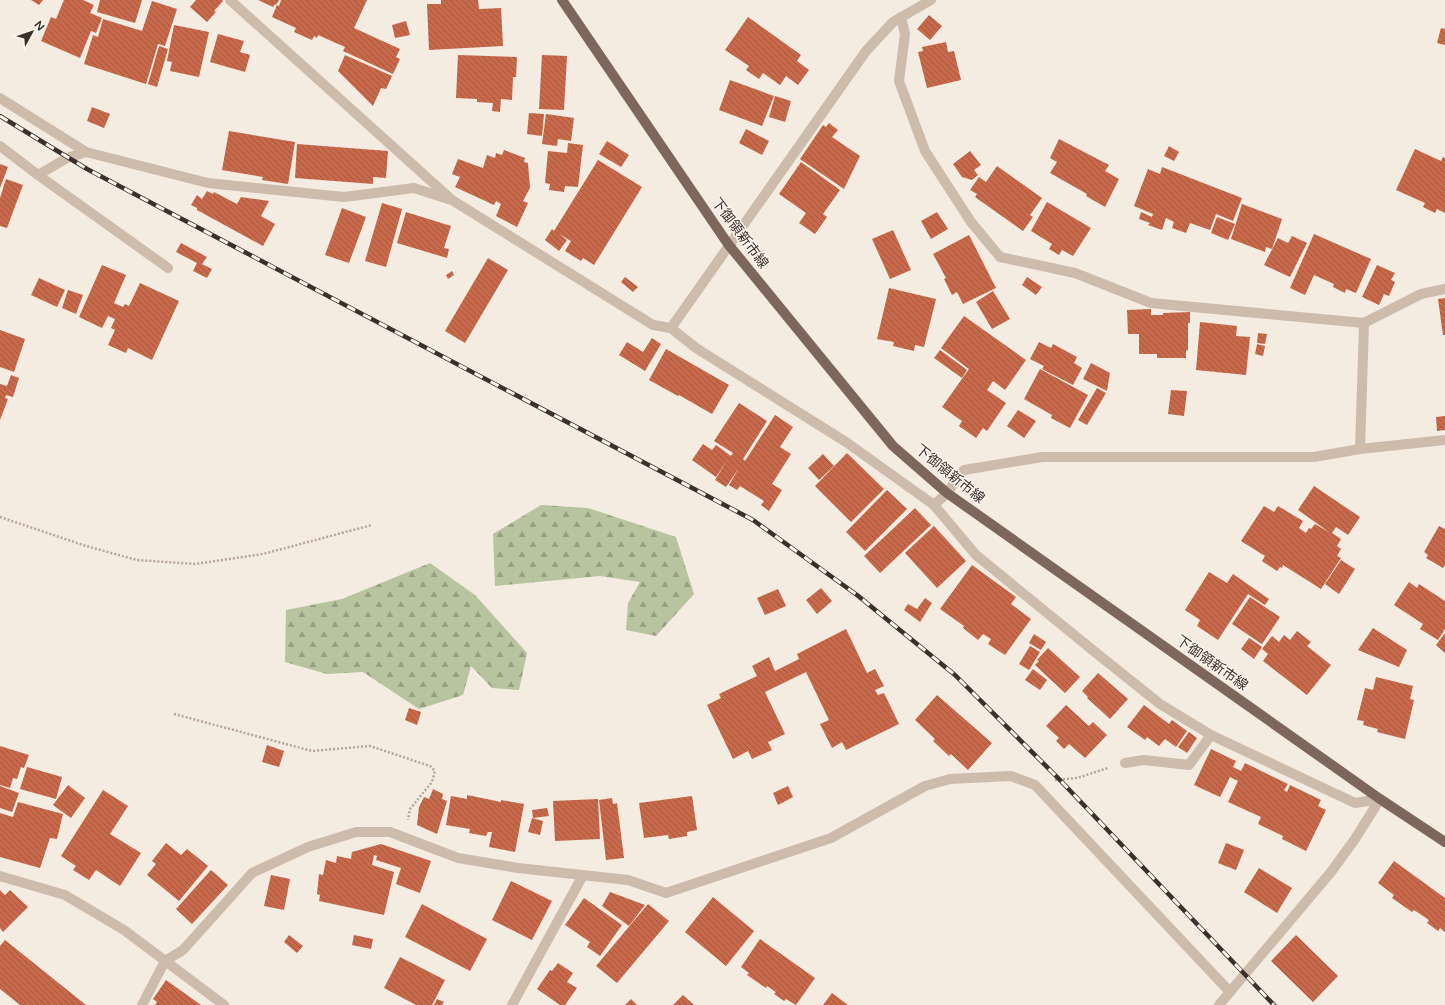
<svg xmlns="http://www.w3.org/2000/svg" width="1445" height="1005" viewBox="0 0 1445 1005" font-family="'Varela Round','Noto Sans JP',sans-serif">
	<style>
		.forest { fill: url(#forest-firs) }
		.building { fill: url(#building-back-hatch) }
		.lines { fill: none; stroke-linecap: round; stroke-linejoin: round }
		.path { stroke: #b9a596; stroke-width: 2.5; stroke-dasharray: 2 2; stroke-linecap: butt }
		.minor { stroke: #cdbbac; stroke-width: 10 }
		.major { stroke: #7d675c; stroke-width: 10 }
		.rail-casing { stroke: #3b302b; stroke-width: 4.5 }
		.rail { stroke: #fbf5ee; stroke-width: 3; stroke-dasharray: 9; stroke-linecap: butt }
		.labels { text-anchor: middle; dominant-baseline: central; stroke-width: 3; stroke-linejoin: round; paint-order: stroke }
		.street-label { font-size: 14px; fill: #3b302b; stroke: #fbf5ee }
	</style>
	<defs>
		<pattern id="forest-firs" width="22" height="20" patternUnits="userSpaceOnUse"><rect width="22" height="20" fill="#b8c4a0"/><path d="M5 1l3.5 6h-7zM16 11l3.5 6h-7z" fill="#97a083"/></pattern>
		<pattern id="building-back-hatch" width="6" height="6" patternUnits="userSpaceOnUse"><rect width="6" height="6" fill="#c8694b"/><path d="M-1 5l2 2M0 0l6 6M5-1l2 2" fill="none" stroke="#a4573f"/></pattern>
	</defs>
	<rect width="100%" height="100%" fill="#f4ebe1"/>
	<g class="forest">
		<path d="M541 505 588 508 676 537 694 594 656 636 626 630 628 603 640 582 600 576 495 586 493 534Z"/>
		<path d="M430 563 475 595 527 653 519 690 492 688 471 666 463 695 419 709 363 672 327 674 285 662 286 610 342 599Z"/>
	</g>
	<g class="building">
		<path d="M31 0H43L39 5Z"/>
		<path d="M64 0H83L94 5 90 13 102 18 96 33 91 31 80 58 41 41 51 17 56 19Z"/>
		<path d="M100 0H142L135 23 97 12Z"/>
		<path d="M196 0H222L223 1 214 11 216 12 207 22 190 7Z"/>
		<path d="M258 0H279L276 5 275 4 273 7Z"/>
		<path d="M281 0H367L354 28 400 49 396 57 400 59 393 74 343 51 345 47 318 35 317 38 314 36 312 40 294 32 296 28 272 17 277 5 279 6Z"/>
		<path d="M441 0H478L479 9 501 8 503 46 429 50 427 4H441Z"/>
		<path d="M152 1 177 9 165 46 158 44 146 84 84 64 93 35 98 37 103 19 142 31Z"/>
		<path d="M929 15 942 26 930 40 917 29Z"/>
		<path d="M748 17 801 55 797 61 809 70 798 85 786 76 780 85 763 73 759 79 746 70 749 66 725 50Z"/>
		<path d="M406 21 410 35 395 38 392 25Z"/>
		<path d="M174 25 209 32 199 77 170 71 172 62 167 61Z"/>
		<path d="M1441 28 1445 29V45L1437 43Z"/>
		<path d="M218 34 244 41 240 52 250 55 245 72 210 62Z"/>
		<path d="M946 42 948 52 954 51 961 80 927 88 918 52 923 51 922 47Z"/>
		<path d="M159 46 168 49 157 87 148 84Z"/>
		<path d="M345 55 392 76 386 89 381 88 373 106 338 71Z"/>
		<path d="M458 55 517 57 516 77H513L512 100 501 99 500 112 492 111 493 103 477 102V99L456 98Z"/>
		<path d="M542 55 567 56 564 110 539 109Z"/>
		<path d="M730 80 774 96 762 126 719 110Z"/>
		<path d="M775 96 791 101 785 122 769 117Z"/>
		<path d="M92 107 110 114 104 128 87 121Z"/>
		<path d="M529 113 544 114 542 136 527 134Z"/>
		<path d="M546 114 574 118 571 141 558 139 557 146 542 144Z"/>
		<path d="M829 123 838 130 832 137 860 156 844 189 800 159 823 125 826 127Z"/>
		<path d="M746 129 769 141 762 155 739 143Z"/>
		<path d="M229 131 295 142 288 184 262 180 263 177 222 170Z"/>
		<path d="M1059 139 1109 165 1105 171 1119 179 1105 207 1086 196 1087 194 1050 173 1057 162 1050 158Z"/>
		<path d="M607 141 629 155 621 167 599 154Z"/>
		<path d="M568 143 583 145 578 187 565 186 564 192 549 190 550 184 545 183 548 151 567 153Z"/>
		<path d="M297 144 388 151 386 178 373 177V184L295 178Z"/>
		<path d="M1169 146 1179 152 1174 161 1164 156Z"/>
		<path d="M1415 149 1441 161 1443 157 1445 158V213L1437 209 1435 213 1423 207 1425 203 1396 190Z"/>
		<path d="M504 150 525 158 524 162 528 163 530 188 523 201 528 203 517 227 496 216 501 204 496 201 494 205 455 187 460 177 452 174 458 159 483 168 487 155 495 158 496 153 502 155Z"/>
		<path d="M970 151 981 165 974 170 978 175 972 180 962 177 953 164Z"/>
		<path d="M598 160 642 187 594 265 583 258 581 261 565 251 571 241 559 234 567 240 559 251 545 240 552 229 554 231Z"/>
		<path d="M801 162 840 190 823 214 827 217 815 234 799 223 806 213 779 194Z"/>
		<path d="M0 164 8 167 0 188Z"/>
		<path d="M997 166 1042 198 1030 215 1033 217 1023 231 975 197 977 194 970 190 979 177 986 182Z"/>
		<path d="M1162 167 1242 198 1233 221 1216 214 1210 230 1190 223 1186 233 1172 228 1174 222 1166 218 1162 230 1148 225 1150 223 1139 219 1141 212 1152 217 1153 214 1134 206 1148 169 1160 174Z"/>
		<path d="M6 179 23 185 7 228 0 226V198Z"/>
		<path d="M207 191 213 194 214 192 237 204 241 197 269 201 261 216 275 224 263 246 197 210V208L191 205 197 195 202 199Z"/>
		<path d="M1047 202 1091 228 1073 256 1062 250 1059 255 1049 249 1052 244 1031 231Z"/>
		<path d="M382 203 402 209 386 267 365 261Z"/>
		<path d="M1242 204 1282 219 1272 249 1266 247 1265 252 1231 239Z"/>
		<path d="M342 208 366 217 349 263 325 255Z"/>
		<path d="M406 212 451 226 444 248 449 249 447 258 397 243Z"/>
		<path d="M937 212 948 229 931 239 921 221Z"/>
		<path d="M1217 217 1235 224 1228 240 1211 233Z"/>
		<path d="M893 230 911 270 890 279 872 239Z"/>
		<path d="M1314 234 1371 259 1356 293 1346 289 1345 293 1333 287 1334 284 1314 275 1305 295 1290 288Z"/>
		<path d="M969 235 996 288 963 304 957 292 952 295 944 279 946 278 933 254Z"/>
		<path d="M1292 236 1307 243 1290 277 1264 265 1278 238 1288 243Z"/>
		<path d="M181 243 207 257 202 264 212 269 207 278 193 271 197 263 176 252Z"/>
		<path d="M488 258 508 270 465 343 445 331Z"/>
		<path d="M102 265 126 275 114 303 123 307 125 304 129 306 140 283 179 301 152 360 128 348 126 353 108 345 115 330 111 328 115 319 108 316 102 328 79 317Z"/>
		<path d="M1377 265 1395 273 1391 280 1395 282 1389 296 1384 294 1379 305 1362 297Z"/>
		<path d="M452 271 454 275 448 279 446 275Z"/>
		<path d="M625 277 638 287 633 292 621 282Z"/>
		<path d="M1027 277 1042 287 1036 295 1022 285Z"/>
		<path d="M39 278 65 290 57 307 31 295Z"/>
		<path d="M889 288 936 299 924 347 915 345 914 351 893 346 894 342 877 339Z"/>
		<path d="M68 290 83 295 76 314 62 308Z"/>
		<path d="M993 291 1010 319 992 329 976 302Z"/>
		<path d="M1445 298V335H1443L1438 299Z"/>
		<path d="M1151 309V315H1163V313L1190 312V323H1188V351L1186 350V358H1157V354H1139V334H1128L1127 310Z"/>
		<path d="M964 316 1026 360 1005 390 993 381 987 390 1006 403 987 431 983 428 976 438 959 426 962 421 942 407 969 369 941 348Z"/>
		<path d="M1200 322 1237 326 1236 336 1250 337 1246 375 1196 370Z"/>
		<path d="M0 330 25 339 14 372 0 367Z"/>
		<path d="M1258 333 1267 334 1265 344 1257 343Z"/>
		<path d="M652 338 661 344 645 371 619 355 627 342 643 352Z"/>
		<path d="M1039 342 1051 348 1053 344 1077 357 1074 363 1082 368 1073 385 1042 369 1044 366 1030 359Z"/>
		<path d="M1257 344 1265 346 1263 356 1255 354Z"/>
		<path d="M666 349 729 385 712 414 679 395 678 396 649 380Z"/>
		<path d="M940 350 967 370 962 378 934 358Z"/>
		<path d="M1091 363 1110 373 1107 391 1083 379Z"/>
		<path d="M1040 369 1088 395 1070 428 1051 418 1052 415 1024 399Z"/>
		<path d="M11 375 19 378 13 397 6 395 5 398 8 399 0 420V384L7 386Z"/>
		<path d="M1097 388 1106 393 1087 425 1078 420Z"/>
		<path d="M1171 390 1187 391 1184 416 1168 414Z"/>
		<path d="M739 403 767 421 743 459 745 461 775 415 793 427 780 447 791 454 772 484 782 490 769 511 761 505 764 501 740 486 737 490 729 485 739 468 726 487 715 480 728 459 716 477 692 460 703 444 712 450 716 445 731 456 733 453 714 441Z"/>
		<path d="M1018 410 1036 421 1024 438 1007 426Z"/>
		<path d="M1445 416V430L1437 431 1436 417Z"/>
		<path d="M847 453 884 489 851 522 815 486Z"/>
		<path d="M823 454 834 466 819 480 808 468Z"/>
		<path d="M1314 486 1360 517 1348 535 1336 527 1332 533 1341 539 1337 546 1341 549 1337 556 1341 558 1321 589 1283 565 1282 568 1280 567 1277 571 1262 561 1265 556 1241 541 1264 506 1274 512 1278 506 1303 521 1299 528 1306 533 1309 528 1311 529 1315 524 1329 532 1298 510Z"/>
		<path d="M887 490 907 509 865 551 846 532Z"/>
		<path d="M915 508 931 525 880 573 864 556Z"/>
		<path d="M934 526 966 561 937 588 905 553Z"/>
		<path d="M1439 526 1445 529V565L1443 568 1426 558 1428 555 1424 552Z"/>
		<path d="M1341 560 1355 569 1339 594 1325 584Z"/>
		<path d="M972 565 1016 597 1011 604 1031 619 1005 655 988 644 991 639 983 634 978 640 963 628 964 626 940 609Z"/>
		<path d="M1209 572 1227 583 1233 574 1269 599 1265 605 1248 594 1218 640 1197 626 1200 620 1185 610Z"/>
		<path d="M1409 582 1417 588 1419 584 1445 601V629L1438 640 1420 629 1423 624 1394 605Z"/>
		<path d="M821 588 832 601 817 614 806 600Z"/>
		<path d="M778 589 786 606 765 615 757 598Z"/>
		<path d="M1250 597 1280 617 1262 644 1232 624Z"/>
		<path d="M925 598 932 603 920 622 904 610 908 604 917 609Z"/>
		<path d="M1373 628 1407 650 1399 667 1358 650Z"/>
		<path d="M846 629 867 673 875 669 884 686 875 690 878 695 884 693 899 724 846 750 842 742 832 748 820 724 829 720 806 672 765 692 785 734 768 742 772 750 752 759 748 751 733 759 707 705 721 698 719 694 757 676 752 666 769 657 775 671 799 659 797 654Z"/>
		<path d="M1297 631 1311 642 1307 646 1331 665 1307 695 1263 661 1268 654 1262 649 1272 636 1279 642 1284 635 1290 640Z"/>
		<path d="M1445 633V653L1436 645Z"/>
		<path d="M1034 634 1046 642 1041 650 1029 643Z"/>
		<path d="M1249 638 1262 647 1254 659 1241 649Z"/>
		<path d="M1030 646 1040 652 1029 670 1019 664Z"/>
		<path d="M1048 648 1080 677 1065 693 1035 665 1039 661 1037 660Z"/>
		<path d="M1033 669 1047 680 1040 690 1025 680Z"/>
		<path d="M1098 673 1128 699 1110 719 1087 698 1088 697 1082 691Z"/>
		<path d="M1376 677 1413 686 1410 699 1414 700 1405 739 1377 732 1378 729 1363 725 1364 721 1357 720 1365 688 1373 690Z"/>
		<path d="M937 695 992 743 968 770 951 754 949 756 933 741 935 739 915 720Z"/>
		<path d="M1066 705 1089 726 1093 722 1107 735 1085 758 1069 744 1064 749 1056 741 1059 738 1046 726Z"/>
		<path d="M1144 705 1169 724 1172 720 1187 731 1176 747 1165 739 1159 746 1147 737 1145 740 1127 727Z"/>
		<path d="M409 708 421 712 417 725 405 720Z"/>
		<path d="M1189 732 1197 738 1187 753 1178 747Z"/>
		<path d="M267 745 284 751 279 767 262 762Z"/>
		<path d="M0 746 29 755 24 768 21 767 17 779 13 778 10 788 0 785Z"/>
		<path d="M1211 749 1236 761 1233 767 1241 771 1245 763 1288 784 1284 790 1287 792 1290 785 1321 800 1318 806 1326 810 1306 851 1282 839 1283 836 1258 824 1261 817 1228 802 1238 781 1230 777 1220 797 1194 785Z"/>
		<path d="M27 767 62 777 56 799 20 789Z"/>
		<path d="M68 785 85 798 71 818 53 805Z"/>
		<path d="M0 786 19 793 12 812 0 808Z"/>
		<path d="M788 786 793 797 778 805 773 793Z"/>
		<path d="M433 789 443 794 442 799 447 801 437 834 417 825 419 807 424 797 429 799Z"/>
		<path d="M103 790 128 806 110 834 141 853 120 886 96 870 89 880 73 870 76 866 61 856Z"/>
		<path d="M467 795 501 802V800L524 804 515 852 489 847 492 832H488L486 836 469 833 470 829 446 825 451 796 467 799Z"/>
		<path d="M692 796 697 830 687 832V836L669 839 668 835 644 838 639 803Z"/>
		<path d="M612 798 613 804 617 803 624 858 606 860 599 800Z"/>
		<path d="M598 799 600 839 555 841 553 801Z"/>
		<path d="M18 802 63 814 57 839 50 838 40 868 0 857V813L13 817Z"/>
		<path d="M547 808 549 816 533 818 532 810Z"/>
		<path d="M532 818 543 821 540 835 528 832Z"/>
		<path d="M166 843 181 855 187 849 208 866 179 901 147 875 156 864 152 861Z"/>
		<path d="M1226 843 1244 850 1236 870 1218 863Z"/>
		<path d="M381 844 431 861 420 893 396 884 401 868 376 860 377 856 374 855 372 865 394 872 384 915 319 901 320 895 317 894 319 874 323 875 326 860 336 863 337 856 351 859 352 852Z"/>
		<path d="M1394 861 1445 898V932L1440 928 1438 931 1427 923 1429 920 1414 910 1412 912 1392 898 1394 895 1378 883Z"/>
		<path d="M1259 868 1292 888 1277 913 1244 892Z"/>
		<path d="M211 870 228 885 192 924 176 909Z"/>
		<path d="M271 875 290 879 284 910 264 906Z"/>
		<path d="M511 881 552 901 532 940 492 920Z"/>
		<path d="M0 890 5 895 10 890 28 907 3 932 0 928Z"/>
		<path d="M610 892 645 905 629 926 602 906Z"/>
		<path d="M713 897 754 931 726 966 685 932Z"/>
		<path d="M584 898 622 925 600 956 587 947 590 942 565 925Z"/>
		<path d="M422 904 487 939 470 971 405 937Z"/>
		<path d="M648 904 669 921 617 983 596 966Z"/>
		<path d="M289 935 303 946 297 953 284 942Z"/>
		<path d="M354 935 373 939 371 949 352 945Z"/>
		<path d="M1296 935 1338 976 1313 1002 1271 961Z"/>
		<path d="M760 939 815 978 796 1005 786 999 784 1001 774 994 776 992 767 986 766 988 747 975 749 973 741 967Z"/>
		<path d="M5 940 86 1005H20L0 989V946Z"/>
		<path d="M400 957 445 980 432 1005H416L384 988Z"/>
		<path d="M558 963 573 973 567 982 577 988 565 1005H560L537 989 550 970 552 971Z"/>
		<path d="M166 980 201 1005H155L157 1002 153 999Z"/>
		<path d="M832 993 848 1005H823Z"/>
		<path d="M683 995 694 1005H673Z"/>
		<path d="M437 999 444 1002 442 1005H434Z"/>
		<path d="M631 999 637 1005H625Z"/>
	</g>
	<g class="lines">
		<g class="path">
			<path d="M0 517 86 546 137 560 195 564 263 554 372 525"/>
			<path d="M174 714 312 751 370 746 430 766 435 771 432 782 410 809 408 820"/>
			<path d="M1055 780 1077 778 1108 768"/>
		</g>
		<g class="minor">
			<path d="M230 0 452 200 653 325 671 328 866 51 893 22 931 0"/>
			<path d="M901 17 905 34 899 81 925 151 971 222 1000 257 1075 273 1151 303 1364 323 1421 294 1445 289"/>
			<path d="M0 98 86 152 208 183 344 197 414 188 448 199"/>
			<path d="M0 146 38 175 168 268"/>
			<path d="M38 175 67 158 86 152"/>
			<path d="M671 328 696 348 846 442 934 505 947 493 964 470 1042 457H1314L1360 449 1445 440"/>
			<path d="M1360 449 1364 323"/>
			<path d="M934 505 976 555 1095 652 1160 704 1211 735 1355 803 1380 799"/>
			<path d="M1125 763 1144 760 1189 765 1211 735"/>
			<path d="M0 876 65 895 124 930 224 1005"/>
			<path d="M142 1005 165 961 183 950 252 873 308 847 356 832H390L458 858 518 868 628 880 666 893 831 838 925 786 950 779 1011 776 1035 785 1230 992"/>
			<path d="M512 1005 583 875"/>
			<path d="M1219 1005 1331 872 1355 839 1380 799"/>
		</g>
		<path class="major" d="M562 0 728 244 893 446 947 493 1380 799 1445 842"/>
		<defs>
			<path id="rail" d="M0 116 87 169 753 520 857 595 955 675 1059 779 1274 1005"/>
		</defs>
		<use href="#rail" class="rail-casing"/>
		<use href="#rail" class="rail"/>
	</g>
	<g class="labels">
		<g class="street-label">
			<text transform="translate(740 233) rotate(53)">下御領新市線</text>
			<text transform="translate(950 474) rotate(39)">下御領新市線</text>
			<text transform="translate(1212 663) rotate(35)">下御領新市線</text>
		</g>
	</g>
	<g transform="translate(32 32) rotate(50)" stroke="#fbf5ee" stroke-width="3" paint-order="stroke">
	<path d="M0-3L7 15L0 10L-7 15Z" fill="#3b302b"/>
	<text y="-6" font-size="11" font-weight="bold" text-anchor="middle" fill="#3b302b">N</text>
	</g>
</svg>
